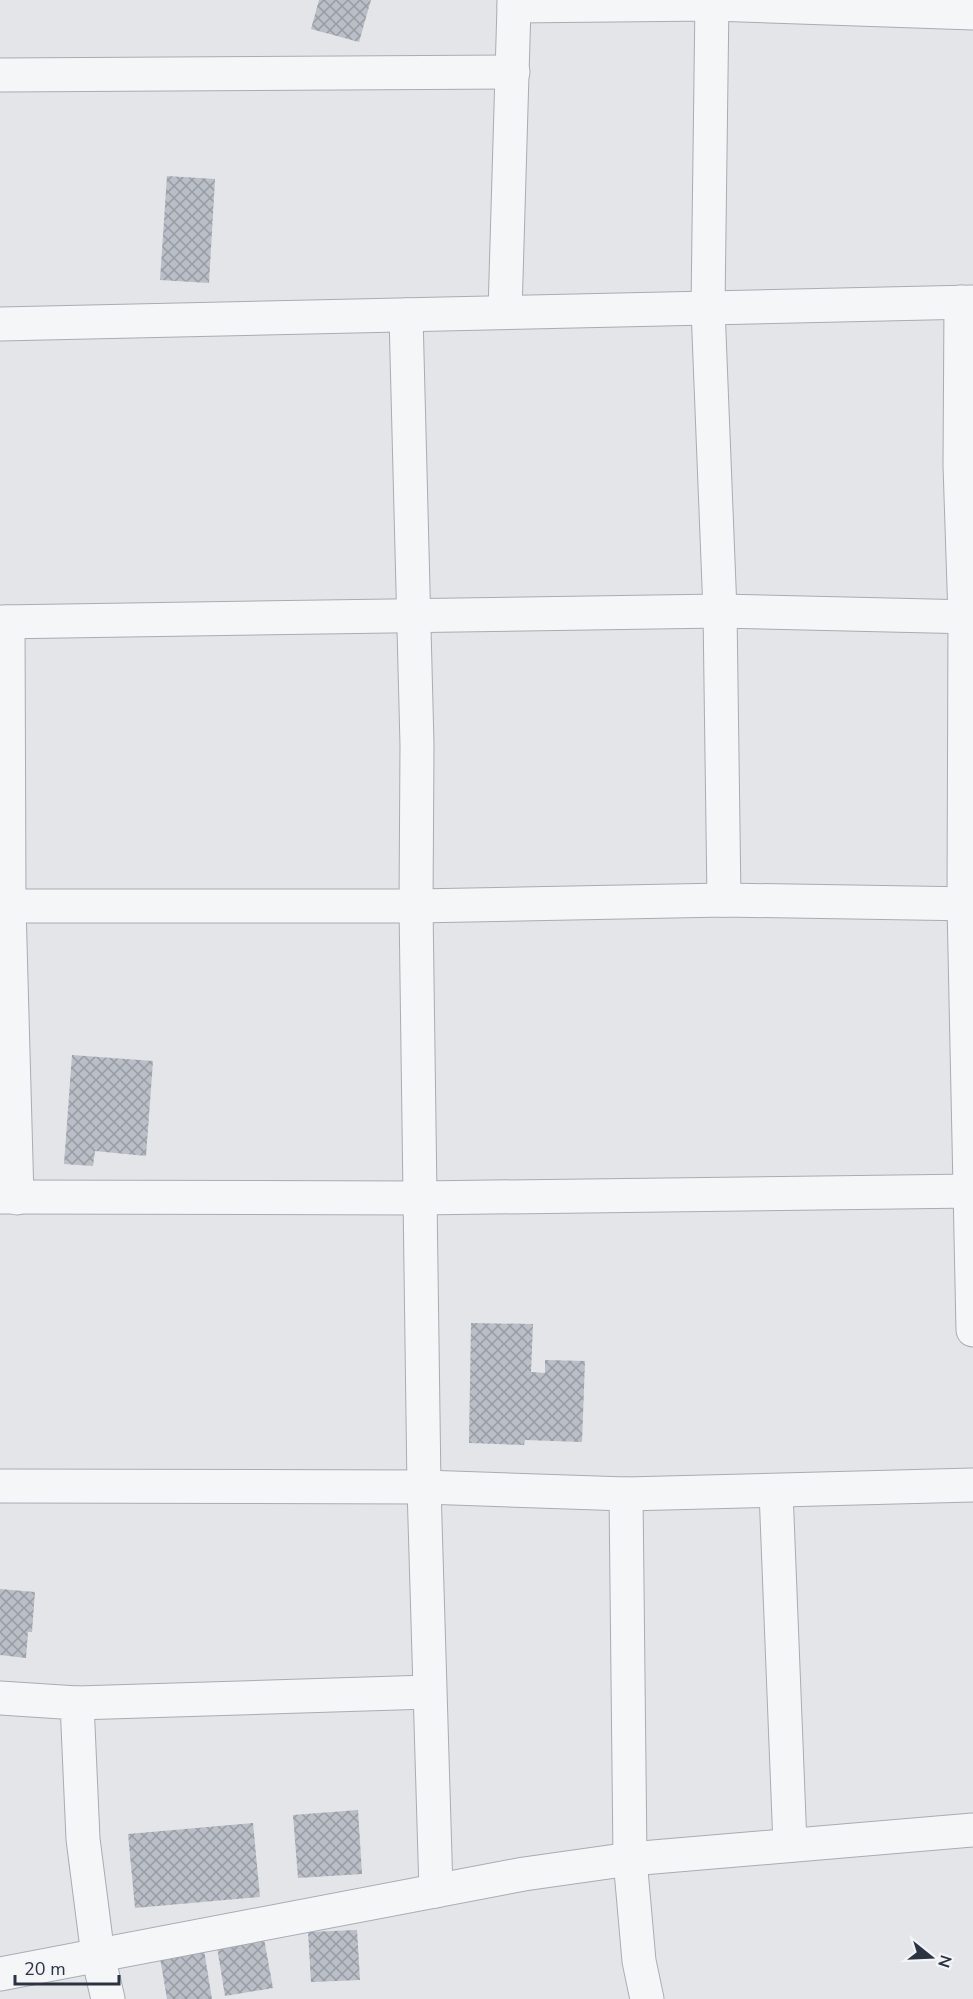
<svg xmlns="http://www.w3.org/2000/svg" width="973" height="1999" viewBox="0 0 973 1999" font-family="'Nunito Sans',sans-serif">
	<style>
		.building { fill: url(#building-cross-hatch) }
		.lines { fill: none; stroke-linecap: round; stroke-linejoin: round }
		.minor-casing { stroke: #a8acb3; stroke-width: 35 }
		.minor { stroke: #f5f6f8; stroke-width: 33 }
	</style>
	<defs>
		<pattern id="building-cross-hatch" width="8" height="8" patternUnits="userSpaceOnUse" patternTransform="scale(1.5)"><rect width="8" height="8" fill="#babec6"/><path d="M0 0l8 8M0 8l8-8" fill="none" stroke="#979ba2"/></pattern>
	</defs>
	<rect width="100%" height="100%" fill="#e3e5e9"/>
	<g class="building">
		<path d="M319 0H371L359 42 311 29Z"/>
		<path d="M167 176 215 179 209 283 160 280Z"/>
		<path d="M72 1055 153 1061 146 1156 95 1151 93 1166 64 1164Z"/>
		<path d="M471 1323 533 1324 531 1372 545 1373V1360L585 1361 582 1442 525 1440 524 1445 469 1443Z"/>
		<path d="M0 1589 35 1592 32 1632H28L26 1658 0 1655Z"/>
		<path d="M358 1810 362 1874 298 1878 293 1815Z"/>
		<path d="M253 1823 260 1897 135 1908 128 1834Z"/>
		<path d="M357 1930 360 1980 311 1982 308 1932Z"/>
		<path d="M264 1939 273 1988 225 1996 217 1947Z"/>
		<path d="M204 1950 212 1999H167L160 1958Z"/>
	</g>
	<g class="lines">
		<defs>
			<g id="minor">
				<path d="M514 0V6L712 4 973 13"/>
				<path d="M712 0 708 308 720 611 724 900"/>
				<path d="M0 75 513 72"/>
				<path d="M961 302 960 465 965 617 964 904 973 1330"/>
				<path d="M505 312 514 6"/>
				<path d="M406 315 417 745 416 906 424 1487 436 1891"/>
				<path d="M0 324 973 302"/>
				<path d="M0 622 720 611 973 617"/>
				<path d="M8 622 9 906 17 1198"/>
				<path d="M0 906H416L724 900 973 904"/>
				<path d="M0 1197 420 1198 973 1191"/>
				<path d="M0 1486 424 1487 626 1494 973 1485"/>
				<path d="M776 1491 790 1845"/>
				<path d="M626 1494 630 1859 639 1961 647 1999"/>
				<path d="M0 1698 77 1703 83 1839 98 1956 108 1999"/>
				<path d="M77 1703 429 1692"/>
				<path d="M0 1974 524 1874 630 1859 973 1830"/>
			</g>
		</defs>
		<use href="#minor" class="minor-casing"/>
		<use href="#minor" class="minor"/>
	</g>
	<g transform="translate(931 1957) rotate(108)" stroke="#f2f4f7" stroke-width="4.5" paint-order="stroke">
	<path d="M0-4.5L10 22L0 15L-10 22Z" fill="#2c3340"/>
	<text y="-9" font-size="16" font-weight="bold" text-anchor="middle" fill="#2c3340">N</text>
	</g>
	<path d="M15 1975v9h104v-9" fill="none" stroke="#2c3340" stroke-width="3"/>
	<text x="24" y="1975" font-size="18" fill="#2c3340" stroke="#f2f4f7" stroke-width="4.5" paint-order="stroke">20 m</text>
</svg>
